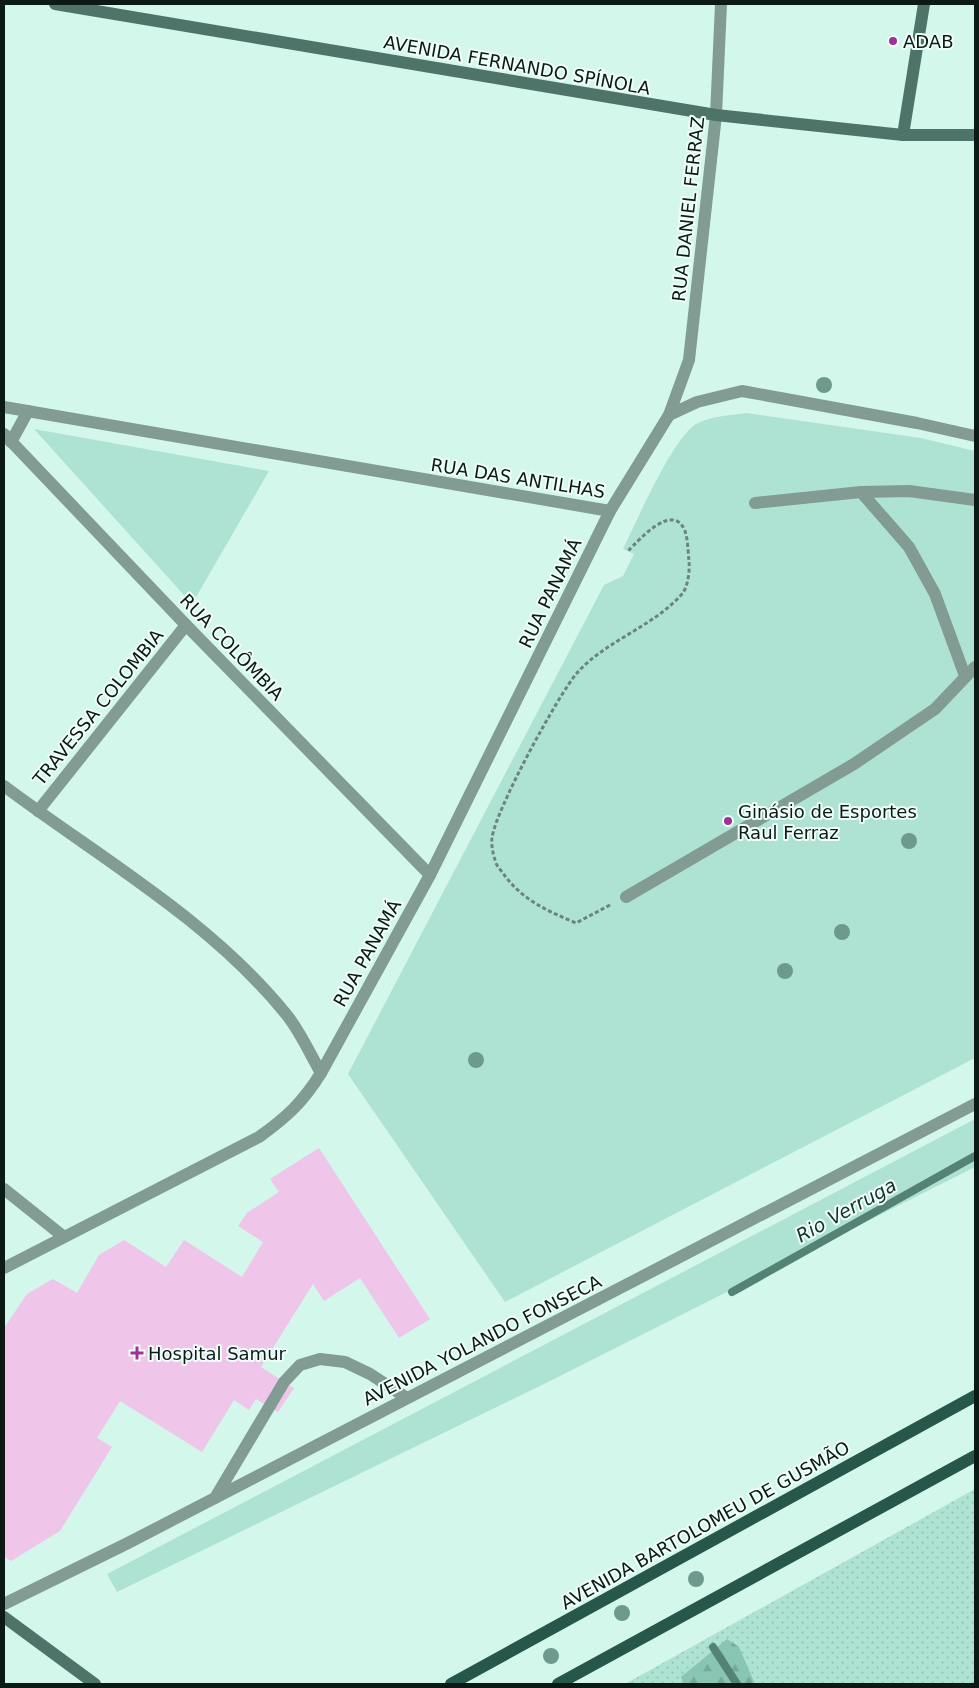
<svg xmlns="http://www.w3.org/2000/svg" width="979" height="1688" viewBox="0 0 979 1688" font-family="'DejaVu Sans',sans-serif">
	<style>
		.grass { fill: url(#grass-dots) }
		.forest { fill: url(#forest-firs) }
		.park { fill: #aee3d3 }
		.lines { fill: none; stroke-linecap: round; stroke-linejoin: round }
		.stream { stroke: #548274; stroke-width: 8 }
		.building { fill: #efc5e9 }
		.path { stroke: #6b847c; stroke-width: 3; stroke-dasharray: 4 2.5; stroke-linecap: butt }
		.lane { stroke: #829b93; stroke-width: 12 }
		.street { stroke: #829b93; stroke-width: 12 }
		.secondary { stroke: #4e7368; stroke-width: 12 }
		.primary { stroke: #26574a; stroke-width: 12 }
		.tree { fill: #6d9a8d }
		.poi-dot { fill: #9b3294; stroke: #f0fefa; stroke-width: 2 }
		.labels { text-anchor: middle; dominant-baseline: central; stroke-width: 4; stroke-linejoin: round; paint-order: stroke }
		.poi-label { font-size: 18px; fill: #0c1a16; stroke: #f0fefa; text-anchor: start }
		.street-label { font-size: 18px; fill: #0c1a16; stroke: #f0fefa }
		.water-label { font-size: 19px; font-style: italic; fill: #15322a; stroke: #f0fefa }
	</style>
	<defs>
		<pattern id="grass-dots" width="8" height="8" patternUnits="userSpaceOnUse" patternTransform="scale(1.25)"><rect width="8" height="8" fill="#aee3d3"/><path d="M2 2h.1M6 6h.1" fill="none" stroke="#94c2b4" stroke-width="1.8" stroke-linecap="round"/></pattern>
		<pattern id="forest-firs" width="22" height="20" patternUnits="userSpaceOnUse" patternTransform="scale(1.25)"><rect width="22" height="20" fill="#88c5b2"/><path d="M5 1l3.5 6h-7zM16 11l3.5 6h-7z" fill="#74a998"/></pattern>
	</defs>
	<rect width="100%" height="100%" fill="#d3f7eb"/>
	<path class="grass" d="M975 1489V1684H625Z"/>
	<path class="forest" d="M727 1639 739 1647 755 1684H684L681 1677Z"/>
	<g class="park">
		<path d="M747 413 921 438 975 451V1058L505 1302 348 1074 604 585 623 576 634 554 623 549C636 523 674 434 698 423 713 416 730 415 747 413Z"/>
		<path d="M34 429 269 471 192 604Z"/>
		<path d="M975 1119V1167L550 1381 117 1592 107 1574Z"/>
	</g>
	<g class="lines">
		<g class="stream">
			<path d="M732 1292 975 1156"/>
			<path d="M713 1647 737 1684"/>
		</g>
	</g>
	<path class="building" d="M319 1148 430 1319 399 1338 360 1278 324 1301 313 1284 261 1367 294 1388 278 1412 256 1399 249 1410 234 1400 202 1452 120 1401 97 1438 112 1447 60 1531 11 1561 4 1557V1328L27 1294 53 1279 77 1293 99 1255 124 1240 166 1267 184 1240 242 1277 263 1242 238 1226 247 1213 279 1192 270 1179Z"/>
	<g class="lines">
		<path class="path" d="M610 905 576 923C548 911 524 901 505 876 502 871 496 866 495 860 493 854 491 844 492 838 495 811 558 695 577 673 605 641 653 627 682 594 688 587 690 570 689 561 688 552 688 540 685 531 673 501 639 540 628 551"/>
		<g class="lane">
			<path d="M861 492 909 547 935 594 965 676"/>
			<path d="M755 503 861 492 909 491 975 500"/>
			<path d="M626 897 854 764 935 709 975 667"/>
			<path d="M215 1498 284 1382 300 1365 320 1359 345 1362 370 1374 407 1398"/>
		</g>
		<g class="street">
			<path d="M4 407 610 511"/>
			<path d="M669 415 697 402 742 391 917 423 975 436"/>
			<path d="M4 434 186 625 430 875"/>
			<path d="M11 442 28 411"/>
			<path d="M4 786C100 858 210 920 286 1014 300 1031 310 1054 321 1073"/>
			<path d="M38 811 186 625"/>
			<path d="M4 1189 64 1237"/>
			<path d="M4 1268 259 1137C287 1117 303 1102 321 1073L430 875 610 511 669 415 689 360 716 115 721 4"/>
			<path d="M4 1604 128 1543 975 1104"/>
		</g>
		<g class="secondary">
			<path d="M55 4 716 115 903 135H975"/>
			<path d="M903 135 924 4"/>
			<path d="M4 1617 95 1684"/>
		</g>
		<g class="primary">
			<path d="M451 1684 975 1396"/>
			<path d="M558 1684 975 1456"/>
		</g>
	</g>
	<g class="tree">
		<circle cx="824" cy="385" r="8"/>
		<circle cx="909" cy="841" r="8"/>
		<circle cx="842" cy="932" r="8"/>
		<circle cx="785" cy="971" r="8"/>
		<circle cx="476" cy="1060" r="8"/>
		<circle cx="696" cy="1579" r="8"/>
		<circle cx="622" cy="1613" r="8"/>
		<circle cx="551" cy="1656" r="8"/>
	</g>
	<g class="poi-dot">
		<circle cx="893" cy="41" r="5"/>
		<circle cx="728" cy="821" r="5"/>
		<path d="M134.5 1345.5h5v5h5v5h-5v5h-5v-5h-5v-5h5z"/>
	</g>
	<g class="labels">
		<g class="poi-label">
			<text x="903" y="41">ADAB</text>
			<text x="738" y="811">Ginásio de Esportes<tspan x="738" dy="21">Raul Ferraz</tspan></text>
			<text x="148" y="1353">Hospital Samur</text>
		</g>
		<g class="street-label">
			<text transform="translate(517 65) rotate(10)">AVENIDA FERNANDO SPÍNOLA</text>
			<text transform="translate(688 209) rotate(-84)">RUA DANIEL FERRAZ</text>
			<text transform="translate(518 478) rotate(9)">RUA DAS ANTILHAS</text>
			<text transform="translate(550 593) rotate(-64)">RUA PANAMÁ</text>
			<text transform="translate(232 647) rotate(46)">RUA COLÔMBIA</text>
			<text transform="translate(98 707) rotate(-51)">TRAVESSA COLOMBIA</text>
			<text transform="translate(367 953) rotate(-61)">RUA PANAMÁ</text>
			<text transform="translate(482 1340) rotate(-27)">AVENIDA YOLANDO FONSECA</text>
			<text transform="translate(705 1525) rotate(-29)">AVENIDA BARTOLOMEU DE GUSMÃO</text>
		</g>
		<g class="water-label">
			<text transform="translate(846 1210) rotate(-29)">Rio Verruga</text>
		</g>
	</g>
	<rect width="979" height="1688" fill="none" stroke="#0c1a16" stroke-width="10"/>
</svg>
